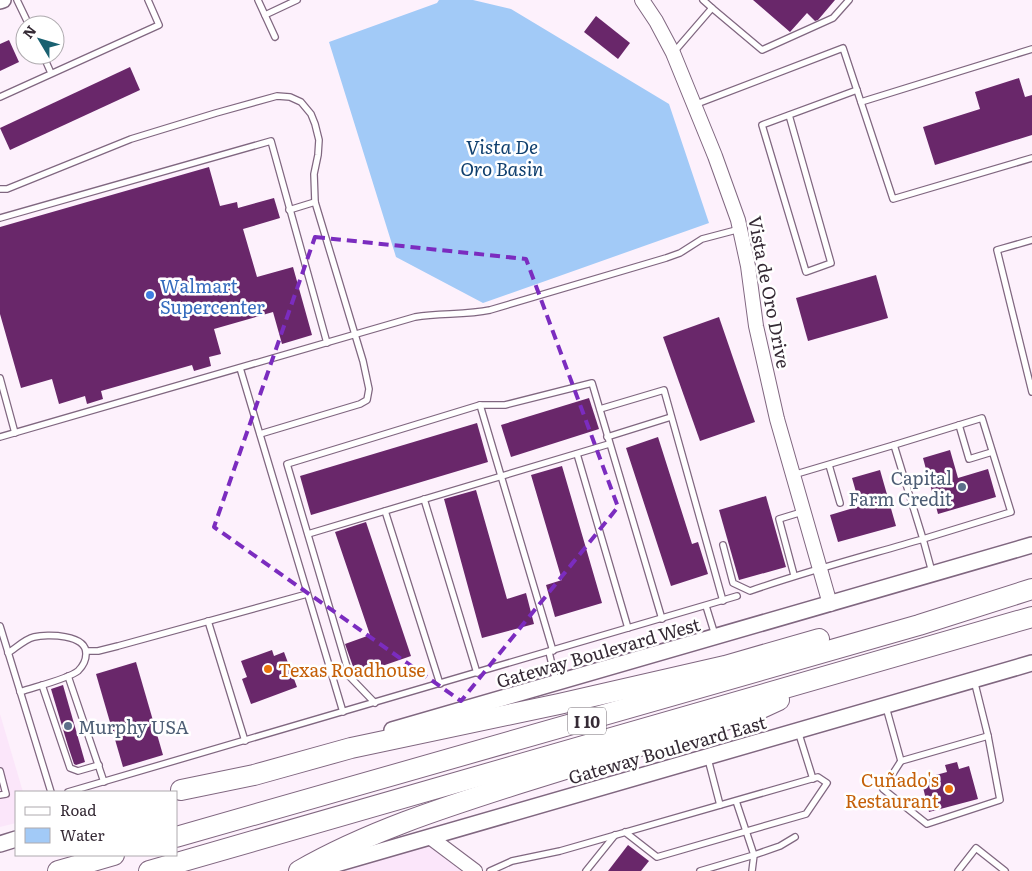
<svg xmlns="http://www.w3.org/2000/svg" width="1032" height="871" viewBox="0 0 1032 871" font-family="Literata,serif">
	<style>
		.built { fill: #fbe6fa }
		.water { fill: #a2caf7 }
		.building { fill: #69276a }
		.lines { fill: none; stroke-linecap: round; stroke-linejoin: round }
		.service-casing { stroke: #806780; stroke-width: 8 }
		.tertiary-casing { stroke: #806780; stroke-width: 16 }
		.secondary-casing { stroke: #806780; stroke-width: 18 }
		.motorway-casing { stroke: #806780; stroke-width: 22 }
		.service { stroke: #fff; stroke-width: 5.5 }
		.tertiary { stroke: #fff; stroke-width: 14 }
		.secondary { stroke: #fff; stroke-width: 15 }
		.motorway { stroke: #fff; stroke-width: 20 }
		.marked { fill: none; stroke: #7b2cbf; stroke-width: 4; stroke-dasharray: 10 6; stroke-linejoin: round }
		.shop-dot { fill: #3f7fe0; stroke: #fff; stroke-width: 2 }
		.service-dot { fill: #5c6f8a; stroke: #fff; stroke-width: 2 }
		.food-dot { fill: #e8710a; stroke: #fff; stroke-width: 2 }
		.labels { text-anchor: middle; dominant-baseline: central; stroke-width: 5; stroke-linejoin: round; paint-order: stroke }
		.shield { fill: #fff; stroke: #726a72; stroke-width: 1 }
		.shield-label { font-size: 16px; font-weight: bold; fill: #352a35 }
		.shop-label { font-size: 18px; fill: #366cbe; stroke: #fff; text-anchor: start }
		.street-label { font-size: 18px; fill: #352a35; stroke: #fff }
		.service-label { font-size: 18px; fill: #4e5e75; stroke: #fff; text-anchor: end }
		.food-label { font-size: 18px; fill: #c56008; stroke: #fff; text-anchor: start }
		.water-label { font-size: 19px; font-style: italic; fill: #0f3f6e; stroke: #fff }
	</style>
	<rect width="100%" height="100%" fill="#fdf1fc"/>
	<g class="built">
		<path d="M0 714 23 792H16V823L0 827Z"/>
		<path d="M432 845 467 871H345Z"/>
	</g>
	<path class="water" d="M439 0H473L511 9 669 104 709 223 483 303 396 257 329 42 437 3Z"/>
	<g class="building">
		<path d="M753 0H835L818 20 815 21 807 13 790 32Z"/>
		<path d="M596 16 630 43 618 59 584 32Z"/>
		<path d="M9 40 19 62 0 71V44Z"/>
		<path d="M130 67 140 90 10 150 0 128Z"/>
		<path d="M1019 78 1025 97 1032 95V135L935 165 923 127 980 109 975 92Z"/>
		<path d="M209 167 220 206 237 202 238 208 274 198 280 218 243 229 257 277 293 267 312 335 282 344 273 312 214 329 221 354 209 357 211 366 194 371 192 365 101 391 103 399 87 404 85 396 59 404 52 379 21 388 0 314V227Z"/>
		<path d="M876 275 888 318 808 341 796 298Z"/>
		<path d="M719 317 755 422 700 441 663 337Z"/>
		<path d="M589 398 599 429 511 457 501 425Z"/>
		<path d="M477 423 488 462 311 515 300 476Z"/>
		<path d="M658 437 692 544 698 542 708 574 671 586 626 448Z"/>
		<path d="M950 450 958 478 988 469 996 497 938 514 923 458Z"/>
		<path d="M562 466 602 603 555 617 546 585 562 580 531 475Z"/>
		<path d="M880 470 896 526 838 542 830 515 860 506 852 478Z"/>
		<path d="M476 490 507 599 526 593 534 624 482 638 444 499Z"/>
		<path d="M766 496 786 567 739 580 719 510Z"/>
		<path d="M366 522 411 656 356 675 345 644 370 635 335 532Z"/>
		<path d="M272 650 274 656 284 652 297 687 251 704 242 679 247 677 241 661Z"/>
		<path d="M136 662 163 755 123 767 96 674Z"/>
		<path d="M63 685 85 762 76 765 74 764 68 746 51 689Z"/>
		<path d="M957 762 959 769 969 766 978 799 929 812 921 779 947 772 945 765Z"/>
		<path d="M628 845 649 861 641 871H608Z"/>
	</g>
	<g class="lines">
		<defs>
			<g id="service">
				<path d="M17 0 29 25"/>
				<path d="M258 0 275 37"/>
				<path d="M712 8 762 50 833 18 849 0"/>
				<path d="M265 15 297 0"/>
				<path d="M674 52 712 8 703 0"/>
				<path d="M43 55 51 73"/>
				<path d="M0 97 159 25 148 0"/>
				<path d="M861 102 1032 49"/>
				<path d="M694 105 843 48 893 199 1032 158"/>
				<path d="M789 115 831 263 806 272 762 125 857 90"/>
				<path d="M0 189H7L131 139 216 113 277 96 290 97 301 102 311 114 315 124 319 140 318 155 314 174 315 202 363 361 369 389 367 400 360 404 260 434"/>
				<path d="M289 210 315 202"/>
				<path d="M0 218 271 141 327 343"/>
				<path d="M1032 240 997 250 1032 392"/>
				<path d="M240 368 343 712"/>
				<path d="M0 378 15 433"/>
				<path d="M480 405 553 651"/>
				<path d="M600 409 664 390 723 601"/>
				<path d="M959 425 969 459 992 452"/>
				<path d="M0 437 415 317C441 313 466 315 490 310L666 258 680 253 702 239 740 229"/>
				<path d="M607 437 671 417"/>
				<path d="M894 445 982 418 1011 512 923 539 932 572"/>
				<path d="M577 454 628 628"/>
				<path d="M829 465 840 503"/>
				<path d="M424 499 477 673"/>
				<path d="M385 511 440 684"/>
				<path d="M308 534 609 444"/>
				<path d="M723 545 733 583 750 591C807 571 865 556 923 539L894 445 793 475"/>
				<path d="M794 575 779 519 802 512"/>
				<path d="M706 606 715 635"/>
				<path d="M208 621 245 741"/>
				<path d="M0 626 51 792"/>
				<path d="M87 651H98L118 646 307 594"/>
				<path d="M549 652 556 682"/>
				<path d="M8 653C16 648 25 639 34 637 47 634 87 634 86 654 86 661 83 666 78 671 68 679 34 687 20 692"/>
				<path d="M68 676 104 782"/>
				<path d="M42 685 70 768 78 771 99 765"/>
				<path d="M375 703 350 677 287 464 480 405H505L592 383 662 619"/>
				<path d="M886 707 901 761 988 736 974 680"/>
				<path d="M798 731 813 779"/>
				<path d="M708 759 720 805"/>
				<path d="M901 761 883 789 927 824 1000 800 988 736"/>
				<path d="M0 771 6 794 0 795"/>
				<path d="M68 792 737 596"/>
				<path d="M490 871 512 861 560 851 818 777 827 783 806 814 657 857 625 832"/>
				<path d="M586 871 615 835"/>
				<path d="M700 871 754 855 736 801"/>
				<path d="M752 871 754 855 780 846 795 837"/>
				<path d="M958 871 976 848 1005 871"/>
			</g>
			<g id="tertiary">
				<path d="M642 0 656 21 673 53 715 156 738 220 748 266 756 326 777 419 830 604"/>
				<path d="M431 838 475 871"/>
			</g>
			<g id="secondary">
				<path d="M0 1 3 0"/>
				<path d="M392 730 1032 545"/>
				<path d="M0 844 16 839"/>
				<path d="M312 871 1032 663"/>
			</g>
			<g id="motorway">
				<path d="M181 790 254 775 351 748 559 704 725 666 819 639"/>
				<path d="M176 837 919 625 1032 589"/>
				<path d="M58 871 114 855"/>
				<path d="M149 871 1032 617"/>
				<path d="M299 871C367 832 442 808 517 784 596 759 676 735 755 711L779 700"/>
			</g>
		</defs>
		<use href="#service" class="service-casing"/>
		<use href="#tertiary" class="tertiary-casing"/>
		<use href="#secondary" class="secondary-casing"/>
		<use href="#motorway" class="motorway-casing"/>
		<use href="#service" class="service"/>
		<use href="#tertiary" class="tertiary"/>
		<use href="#secondary" class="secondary"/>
		<use href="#motorway" class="motorway"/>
	</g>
	<path class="marked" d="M315 237 526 259 618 507 461 701 214 527Z"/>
	<circle class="shop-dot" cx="150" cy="295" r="5"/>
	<g class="service-dot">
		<circle cx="962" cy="487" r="5"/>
		<circle cx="68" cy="726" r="5"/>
	</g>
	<g class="food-dot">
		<circle cx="268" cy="669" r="5"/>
		<circle cx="949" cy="789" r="5"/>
	</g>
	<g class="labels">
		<rect class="shield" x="568" y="707.5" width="38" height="27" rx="4"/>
		<g class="shield-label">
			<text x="587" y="721">I 10</text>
		</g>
		<g class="shop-label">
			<text x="160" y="285">Walmart<tspan x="160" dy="21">Supercenter</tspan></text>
		</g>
		<g class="street-label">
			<text transform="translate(770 292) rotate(79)">Vista de Oro Drive</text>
			<text transform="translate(598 652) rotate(-16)">Gateway Boulevard West</text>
			<text transform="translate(667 749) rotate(-16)">Gateway Boulevard East</text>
		</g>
		<g class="service-label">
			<text x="952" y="477">Capital<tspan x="952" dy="21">Farm Credit</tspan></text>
			<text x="78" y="726" text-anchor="start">Murphy USA</text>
		</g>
		<g class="food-label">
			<text x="278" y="669">Texas Roadhouse</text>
			<text x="939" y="779" text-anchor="end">Cuñado's<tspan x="939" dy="21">Restaurant</tspan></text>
		</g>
		<g class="water-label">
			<text x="502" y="146">Vista De<tspan x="502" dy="22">Oro Basin</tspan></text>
		</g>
	</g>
	<rect x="15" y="791" width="162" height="65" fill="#ffffff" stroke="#aeaaae"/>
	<rect x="25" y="807" width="25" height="8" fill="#ffffff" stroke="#aeaaae"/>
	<text x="60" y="816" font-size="15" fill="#352a35">Road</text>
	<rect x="25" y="828" width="25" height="15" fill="#a2caf7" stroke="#aeaaae"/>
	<text x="60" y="841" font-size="15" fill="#352a35">Water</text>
	<g transform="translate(40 40) rotate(308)"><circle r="24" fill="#ffffff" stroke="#aeaaae"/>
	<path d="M0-4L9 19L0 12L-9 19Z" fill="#1a6171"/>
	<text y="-8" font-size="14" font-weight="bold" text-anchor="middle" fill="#352a35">N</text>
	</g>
</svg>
